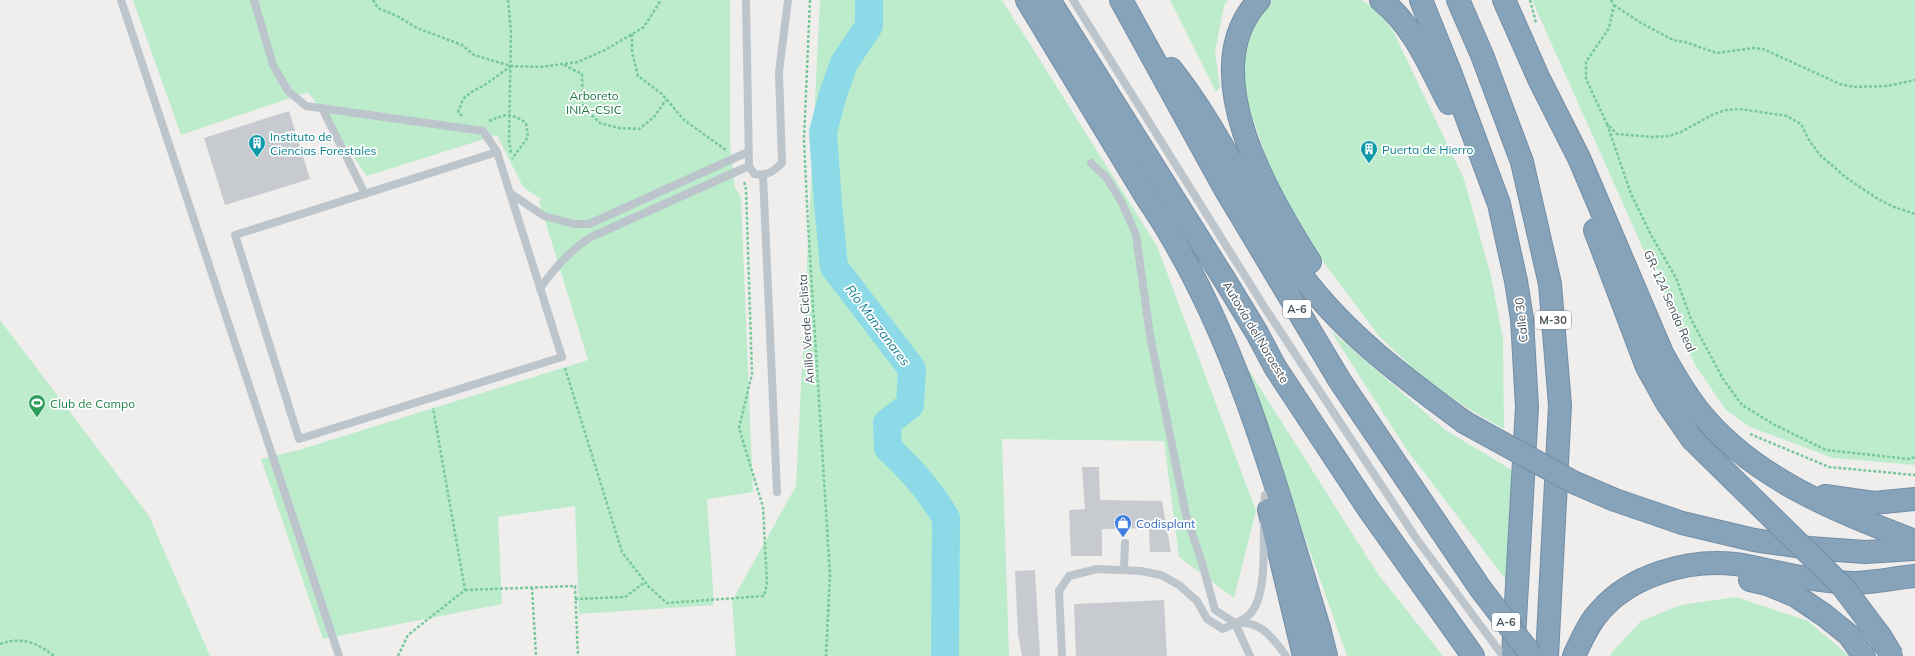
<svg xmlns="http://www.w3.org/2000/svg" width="1915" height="656" viewBox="0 0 1915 656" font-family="Mulish,sans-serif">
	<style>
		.green { fill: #bdeccc }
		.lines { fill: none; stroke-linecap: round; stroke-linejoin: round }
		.river { stroke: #8cdae7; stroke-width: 28 }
		.building { fill: #c7cbd0 }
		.motorway-casing { stroke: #728ea6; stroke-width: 24 }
		.path { stroke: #77c89b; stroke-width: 2.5; stroke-dasharray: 3 2; stroke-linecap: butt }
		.service { stroke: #bcc5cc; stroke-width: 8 }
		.motorway { stroke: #87a3ba; stroke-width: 22 }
		.motorway-bridge-casing { stroke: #728ea6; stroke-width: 24; stroke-linecap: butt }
		.motorway-bridge { stroke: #87a3ba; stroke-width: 22 }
		.labels { text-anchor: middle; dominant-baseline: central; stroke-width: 3.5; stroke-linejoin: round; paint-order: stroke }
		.shield { fill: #fff; stroke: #7e868c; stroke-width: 1 }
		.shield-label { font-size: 11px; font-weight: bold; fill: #46525a }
		.park-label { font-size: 12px; fill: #1b7743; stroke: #fff }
		.culture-label { font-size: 12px; fill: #0d838f; stroke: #fff; text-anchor: start }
		.street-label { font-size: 12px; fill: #46525a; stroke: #fff }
		.leisure-label { font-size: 12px; fill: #27864d; stroke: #fff; text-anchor: start }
		.shop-label { font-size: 12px; fill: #366cbe; stroke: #fff; text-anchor: start }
		.water-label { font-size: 13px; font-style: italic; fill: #137f92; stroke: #fff }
	</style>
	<rect width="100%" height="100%" fill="#f0eded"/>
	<g class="green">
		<path d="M133 0H730V144L735 187 741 198 753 492 707 499 714 605 579 614 575 506 498 517 502 604 323 639 261 459 302 449 588 360 539 201 542 200 523 187 497 135 367 176 308 92 181 135Z"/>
		<path d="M820 0H1002L1157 246 1256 511 1234 598 1179 557 1164 441 1002 439 1009 656H736L732 601 796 486Z"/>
		<path d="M1170 0H1228L1224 6 1215 52 1220 87 1216 92Z"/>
		<path d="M1273 0H1362L1380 13 1393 31 1464 179 1491 276 1503 339 1504 429 1469 409 1425 380 1379 336 1309 243 1268 163 1246 98 1243 75 1244 48 1261 11Z"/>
		<path d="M1532 0H1915V465L1833 458 1750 427 1726 410 1695 365Z"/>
		<path d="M0 320 149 516 210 656H0Z"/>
		<path d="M1330 330 1444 429 1515 472 1509 584 1407 450Z"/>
		<path d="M1243 361 1378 574 1443 656H1347Z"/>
		<path d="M1736 597 1808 621 1849 656H1610L1613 651 1641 621 1681 605Z"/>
	</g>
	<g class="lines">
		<path class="river" d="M869 0V26L844 63 833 94 823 132 828 203 834 267 912 369 910 405 887 423 888 448C911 469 931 492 946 518L945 656"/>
	</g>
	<g class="building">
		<path d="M289 111 310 179 225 205 204 138Z"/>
		<path d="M1082 467H1099L1100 500 1162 501 1171 552H1150L1149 528 1102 529V556H1071L1069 510 1085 509Z"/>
		<path d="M1035 570 1040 656H1022L1018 634 1015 571Z"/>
		<path d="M1164 600 1167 656H1076L1074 604Z"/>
	</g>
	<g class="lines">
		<defs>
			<g id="motorway">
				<path d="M1027 0 1147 198C1235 327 1274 481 1319 628L1326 656"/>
				<path d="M1049 0 1226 282 1257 333 1275 367 1368 508 1473 656"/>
				<path d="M1121 0 1224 187 1340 381 1480 588"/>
				<path d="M1259 0C1193 70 1268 196 1310 262"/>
				<path d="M1381 0C1414 26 1430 67 1449 103"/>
				<path d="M1421 0 1450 72 1499 204 1516 281 1522 319 1527 407 1513 656"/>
				<path d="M1458 0 1482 55 1522 162 1550 284 1560 405 1547 656"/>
				<path d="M1504 0 1539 79 1579 158 1662 353C1673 373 1684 392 1698 410 1752 478 1836 511 1915 541"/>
				<path d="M1171 69C1222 133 1253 211 1302 276 1346 335 1406 379 1464 422"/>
				<path d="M1595 230 1647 367 1667 403 1692 439"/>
				<path d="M1825 496 1874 503 1915 499"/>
				<path d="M1615 500 1682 523 1754 540 1809 548 1865 552 1915 549"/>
				<path d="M1269 510 1304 656"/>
				<path d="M1750 580 1767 584 1796 596 1824 615 1849 635 1864 656"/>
				<path d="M1574 656C1581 641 1588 624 1600 611 1631 575 1688 559 1735 564 1747 565 1759 569 1771 571 1797 577 1825 582 1852 583 1872 583 1894 578 1915 576"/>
			</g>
		</defs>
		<use href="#motorway" class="motorway-casing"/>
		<g class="path">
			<path d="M373 0 378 8 397 16 417 28 462 45 474 55 511 66 540 67 578 62 605 50 644 27 661 0"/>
			<path d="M508 0 511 32 509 140 511 153"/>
			<path d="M810 0 804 140 808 225 830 575 826 656"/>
			<path d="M1530 0 1536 23"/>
			<path d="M1611 0 1614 5 1609 28 1586 62V79L1607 124 1617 134 1652 137 1669 136 1681 132 1714 114 1726 110 1740 109 1787 116 1801 124 1809 140 1821 156 1848 179 1878 199 1894 207 1915 214"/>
			<path d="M1614 5 1641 23 1673 40 1685 42 1717 53 1754 48 1763 49 1840 84 1854 87 1887 86 1915 80"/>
			<path d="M632 34V52L638 76 662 94 684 120 726 150"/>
			<path d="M564 65 582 74 583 107 600 123 619 128 639 129 654 117 666 100"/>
			<path d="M462 116 458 112 463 99 470 93 486 84 511 66"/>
			<path d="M489 121C506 114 510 112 526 123L528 137 512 159"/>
			<path d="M1607 124 1631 194 1651 235 1676 278 1691 319 1723 379 1742 405 1775 425 1826 450 1909 459 1915 457"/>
			<path d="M565 368 622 552 649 587 667 603 764 596 767 584 763 507 739 428 752 374 746 189 744 181"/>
			<path d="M1750 434 1829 467 1915 475"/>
			<path d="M532 587 536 656"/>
			<path d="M465 590 575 586 578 656"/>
			<path d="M575 599 625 597 645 582"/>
			<path d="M0 644C21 636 38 643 54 656"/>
			<path d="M398 656 408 635 465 590 433 408"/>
		</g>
		<g class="service">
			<path d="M121 0 339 656"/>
			<path d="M254 0 273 65 288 91 306 106 483 131 497 152"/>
			<path d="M746 0 749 166 754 174C767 176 773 172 782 163L779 72 788 0"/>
			<path d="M1073 0 1265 308 1416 538 1503 656"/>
			<path d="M322 108 365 194"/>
			<path d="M497 152 562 357 299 439 235 235Z"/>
			<path d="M1091 163 1107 178 1122 203 1136 235 1150 335 1186 515 1202 563 1215 610 1235 623 1250 656"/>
			<path d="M763 175 777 492"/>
			<path d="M510 193 544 216 574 224H589L748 152"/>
			<path d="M540 288C555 268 569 251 591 237L749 166"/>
			<path d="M1264 510 1265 495"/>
			<path d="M1124 569 1125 543"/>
			<path d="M1238 623C1261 621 1274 639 1286 656"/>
			<path d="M1062 656 1059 591 1069 576 1097 569 1141 571 1161 575 1179 585 1197 601 1207 619 1223 629C1231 625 1243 621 1250 614 1267 596 1263 548 1264 523"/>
		</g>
		<use href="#motorway" class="motorway"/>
		<defs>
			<g id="motorway-bridge">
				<path d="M1464 422 1573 482 1615 500"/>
				<path d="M1692 439 1843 587 1880 636 1892 656"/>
				<path d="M1480 588 1532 656"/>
			</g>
		</defs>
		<use href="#motorway-bridge" class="motorway-bridge-casing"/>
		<use href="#motorway-bridge" class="motorway-bridge"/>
	</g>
	<defs>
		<symbol id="building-pin" viewBox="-11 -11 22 30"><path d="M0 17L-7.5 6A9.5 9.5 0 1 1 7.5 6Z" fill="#0f9aa8" stroke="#fff"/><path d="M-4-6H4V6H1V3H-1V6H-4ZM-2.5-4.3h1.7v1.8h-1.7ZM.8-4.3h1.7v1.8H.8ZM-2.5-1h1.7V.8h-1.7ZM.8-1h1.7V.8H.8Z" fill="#fff"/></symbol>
		<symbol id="stadium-pin" viewBox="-11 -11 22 30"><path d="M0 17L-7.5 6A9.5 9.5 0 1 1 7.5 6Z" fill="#2e9e5b" stroke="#fff"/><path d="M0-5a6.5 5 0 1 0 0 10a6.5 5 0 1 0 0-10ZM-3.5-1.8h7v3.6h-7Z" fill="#fff"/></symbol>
		<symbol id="shop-pin" viewBox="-11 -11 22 30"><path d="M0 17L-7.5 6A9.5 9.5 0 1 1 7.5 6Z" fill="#3f7fe0" stroke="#fff"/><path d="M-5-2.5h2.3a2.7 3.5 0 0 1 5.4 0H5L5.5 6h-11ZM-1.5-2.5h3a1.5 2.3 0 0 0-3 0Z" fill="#fff"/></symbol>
	</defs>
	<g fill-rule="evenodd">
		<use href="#building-pin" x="247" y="133" width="20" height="27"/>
		<use href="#building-pin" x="1359" y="139" width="20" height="27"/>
		<use href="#stadium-pin" x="27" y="393" width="20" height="27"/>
		<use href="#shop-pin" x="1113" y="513" width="20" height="27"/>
	</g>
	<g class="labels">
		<g class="shield">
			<rect x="1283" y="300" width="28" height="18" rx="3"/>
			<rect x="1535" y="311" width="36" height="18" rx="3"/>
			<rect x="1492" y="613" width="28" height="18" rx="3"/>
		</g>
		<g class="shield-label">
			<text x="1297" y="309">A-6</text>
			<text x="1553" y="320">M-30</text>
			<text x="1506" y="622">A-6</text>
		</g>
		<g class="park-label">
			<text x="594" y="95">Arboreto<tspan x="594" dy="14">INIA-CSIC</tspan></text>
		</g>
		<g class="culture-label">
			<text x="270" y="136">Instituto de<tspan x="270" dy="14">Ciencias Forestales</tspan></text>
			<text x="1382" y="149">Puerta de Hierro</text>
		</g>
		<g class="street-label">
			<text transform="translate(1670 301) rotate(66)">GR-124 Senda Real</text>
			<text transform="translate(1521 320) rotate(-96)">Calle 30</text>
			<text transform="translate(806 329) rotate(-94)">Anillo Verde Ciclista</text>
			<text transform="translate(1256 332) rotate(59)">Autovía del Noroeste</text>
		</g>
		<g class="leisure-label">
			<text x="50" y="403">Club de Campo</text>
		</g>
		<g class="shop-label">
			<text x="1136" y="523">Codisplant</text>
		</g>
		<g class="water-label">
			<text transform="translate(878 325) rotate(53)">Río Manzanares</text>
		</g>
	</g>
</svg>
